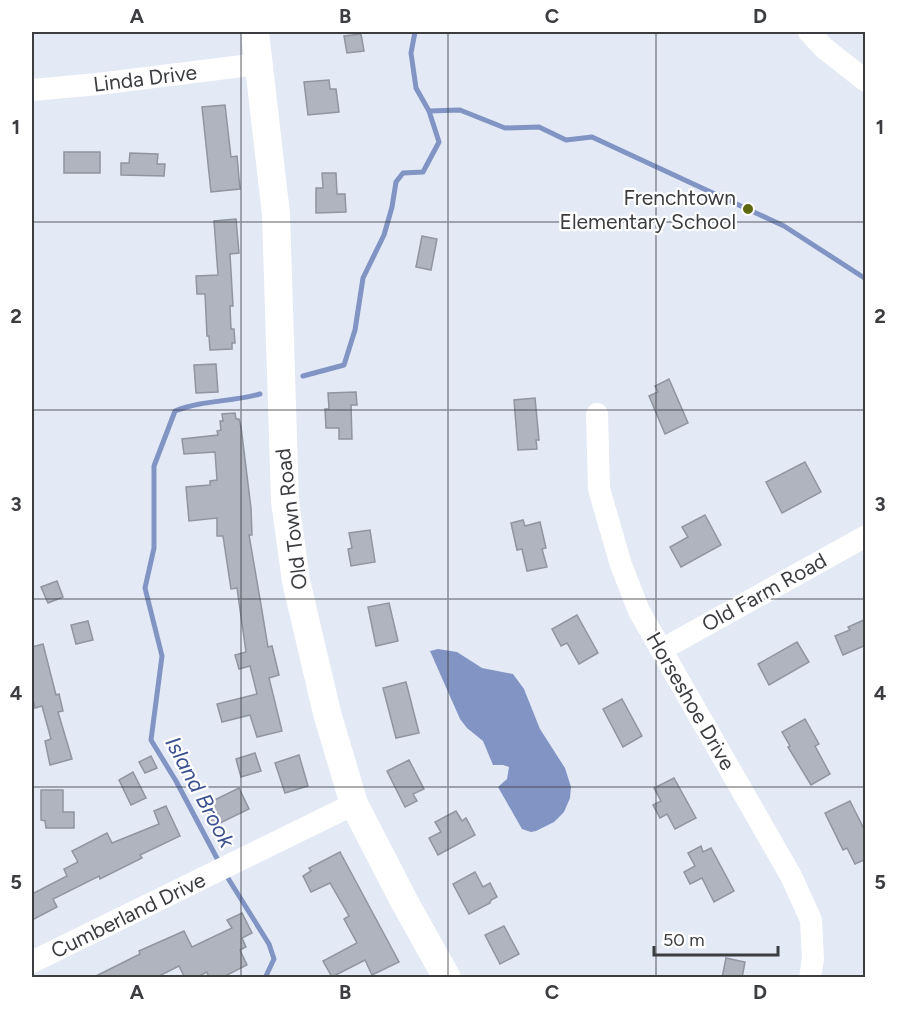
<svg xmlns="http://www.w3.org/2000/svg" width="897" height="1009" viewBox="0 0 897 1009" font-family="Figtree,sans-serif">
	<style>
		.water { fill: #8194c4 }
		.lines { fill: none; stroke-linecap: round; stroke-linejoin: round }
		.stream { stroke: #8194c4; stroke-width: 5 }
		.building { fill: #afb4bf; stroke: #9095a0; stroke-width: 1.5 }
		.minor { stroke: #fff; stroke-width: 22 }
		.major { stroke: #fff; stroke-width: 28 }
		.grid { fill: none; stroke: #3b3d41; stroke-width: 1.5; stroke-opacity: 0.55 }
		.poi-dot { fill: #5d690f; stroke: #fff; stroke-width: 2 }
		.labels { text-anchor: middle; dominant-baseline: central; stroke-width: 4.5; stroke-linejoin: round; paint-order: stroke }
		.street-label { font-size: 21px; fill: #3b3d41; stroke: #fff }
		.poi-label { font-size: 21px; fill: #3b3d41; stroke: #fff; text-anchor: end }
		.water-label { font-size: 22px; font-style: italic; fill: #3c5290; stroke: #fff }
		.neatline { fill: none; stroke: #3b3d41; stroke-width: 2 }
		.grid-label { font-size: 20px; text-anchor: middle; font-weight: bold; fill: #3b3d41 }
	</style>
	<rect width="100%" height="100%" fill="#e3e9f5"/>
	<path class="water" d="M438 649 457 652 482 668 513 674 524 689 540 729 565 768 571 787 570 798 564 812 554 822 536 831 531 832 522 829 498 787 507 779 509 767 503 765H493L483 741 467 728 460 719 430 651Z"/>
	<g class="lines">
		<g class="stream">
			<path d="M429 111 460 110 505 128 539 127 566 140 592 137 784 226 866 279"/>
			<path d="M303 376 344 365 355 330 363 278 384 235 392 207 396 182 403 173 423 172 439 142 429 111 416 88 411 53 415 32"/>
			<path d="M220 864 176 781 151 740 162 656 145 588 154 548V466L175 411C202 400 232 402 260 394"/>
			<path d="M226 875 269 944 274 959 265 978"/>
		</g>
	</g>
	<g class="building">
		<path d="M361 34 364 51 347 53 344 36Z"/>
		<path d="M329 80 330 89H336L339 112 308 115 304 82Z"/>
		<path d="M225 105 231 157 237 156 240 189 211 192 202 107Z"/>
		<rect x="64" y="152" width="36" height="21"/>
		<path d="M130 153 158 154 157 164H165L164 176 121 175V163H129Z"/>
		<path d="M322 173H336L337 194H345L346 212 316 213V188H323Z"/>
		<path d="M236 219 239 253 230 254 233 306H230L231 329H234L235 343H232V349L210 350 209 336H207L205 294H197L196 276 218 275 214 221Z"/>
		<path d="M422 236 437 239 431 270 416 267Z"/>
		<path d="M216 364 218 392 196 393 194 365Z"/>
		<path d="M669 379 688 423 665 434 649 396 658 392 655 386Z"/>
		<path d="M356 392 357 405H351L352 439H339V428H326L325 409H329L328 393Z"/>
		<path d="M535 398 539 440H536L537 449 518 450 514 400Z"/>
		<path d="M235 413 236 419H239L241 427 251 508 252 535H249L261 605 268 647 272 646 279 675 269 678 282 731 257 737 250 715 222 722 217 704 257 694 250 666 239 669 235 655 246 652 237 588 231 589 223 536H217V518L189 521 186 487 210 485V481L217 480 215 452 184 454 182 439 218 435 217 431 221 430 220 421H223L222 414Z"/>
		<path d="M805 462 821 492 782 513 766 482Z"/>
		<path d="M705 515 721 545 681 567 670 547 688 537 682 527Z"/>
		<path d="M523 520 525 526 540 522 546 548 542 549 547 567 527 571 522 549 517 550 511 523Z"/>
		<path d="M370 530 375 562 351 566 348 549 352 548 349 533Z"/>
		<path d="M57 581 63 597 48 603 41 587Z"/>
		<path d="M389 603 398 641 376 646 368 607Z"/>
		<path d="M577 615 598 653 579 664 567 643 561 646 552 629Z"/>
		<path d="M866 619V645L843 655 835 636 850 630 848 627Z"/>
		<path d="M88 621 93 640 76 644 71 625Z"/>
		<path d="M797 642 809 662 769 685 758 664Z"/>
		<path d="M43 644 56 695 59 694 63 711 58 712 72 759 50 765 45 741 51 739 42 706 35 708 32 696V647Z"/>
		<path d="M406 682 419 733 396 738 383 688Z"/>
		<path d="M622 699 642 736 623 747 603 709Z"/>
		<path d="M805 719 819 744 815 746 830 774 811 785 788 747 790 746 782 732Z"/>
		<path d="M255 753 261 771 241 777 236 759Z"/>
		<path d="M299 755 308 786 285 793 275 763Z"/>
		<path d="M151 756 157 768 145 773 139 762Z"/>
		<path d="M409 760 424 789 413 794 417 801 405 807 387 771Z"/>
		<path d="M133 772 146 798 131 805 119 780Z"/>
		<path d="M674 778 696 818 675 829 667 814 660 818 653 805 661 801 654 788Z"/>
		<path d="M239 788 249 809 214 826 204 805Z"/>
		<path d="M41 790H63V812H74V828H46L45 821 41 820Z"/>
		<path d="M850 801 866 833V859L855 864 847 848 843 850 825 813Z"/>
		<path d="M166 806 180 836 140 855 142 858 100 879 99 876 53 899 57 907 32 920V894L67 876 64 869 78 862 72 851 107 833 112 843 159 824 154 811Z"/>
		<path d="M456 811 462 821 466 818 475 835 438 855 429 838 441 832 435 822Z"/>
		<path d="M701 846 703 852 711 848 734 891 714 902 702 878 690 884 684 872 695 866 688 853Z"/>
		<path d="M340 852 399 962 372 975 365 960 332 977 323 961 357 943 344 919 349 916 330 883 311 892 303 876 311 871 309 868Z"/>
		<path d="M475 872 483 887 490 883 497 897 491 900 490 903 469 914 453 884Z"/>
		<path d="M242 913 252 933 242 938 246 947 240 950 247 965 221 978H209L207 972 195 978H185L179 966 155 978H92L140 954 139 951 184 931 192 947 232 928 227 920Z"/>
		<path d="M504 926 519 954 500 964 485 935Z"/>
		<path d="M726 958 745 962 742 978H722Z"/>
	</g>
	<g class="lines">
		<g class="minor">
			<path d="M809 32 824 48 866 81"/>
			<path d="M32 90 98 84 259 64"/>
			<path d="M597 414 599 489 621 565 639 611 791 876 811 920 813 959 810 978"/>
			<path d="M663 649 866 536"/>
			<path d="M32 962 354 804"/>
		</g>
		<path class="major" d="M255 32 276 214 285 501 296 581 327 713 354 804 404 901 447 978"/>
	</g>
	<path class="grid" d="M241 32V978M448 32V978M656 32V978M32 222H866M32 410H866M32 599H866M32 787H866"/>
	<circle class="poi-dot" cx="748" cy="209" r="6"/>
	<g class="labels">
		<g class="street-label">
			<text transform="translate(145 78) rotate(-7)">Linda Drive</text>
			<text transform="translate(291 519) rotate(-97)">Old Town Road</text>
			<text transform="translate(764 592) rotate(-29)">Old Farm Road</text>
			<text transform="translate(691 701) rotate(60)">Horseshoe Drive</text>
			<text transform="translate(128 915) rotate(-26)">Cumberland Drive</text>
		</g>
		<g class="poi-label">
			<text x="736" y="197">Frenchtown<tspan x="736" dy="24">Elementary School</tspan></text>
		</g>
		<g class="water-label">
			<text transform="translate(200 792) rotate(62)">Island Brook</text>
		</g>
	</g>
	<rect width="897" height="1009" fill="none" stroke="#ffffff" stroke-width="66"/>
	<path d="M654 946v9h124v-9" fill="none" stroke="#3b3d41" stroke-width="3"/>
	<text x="663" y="946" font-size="18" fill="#3b3d41" stroke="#ffffff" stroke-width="4.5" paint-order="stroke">50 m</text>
	<rect x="33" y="33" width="831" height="943" class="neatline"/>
	<g class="grid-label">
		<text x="137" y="23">A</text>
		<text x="345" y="23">B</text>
		<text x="552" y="23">C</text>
		<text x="760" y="23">D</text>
		<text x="16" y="134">1</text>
		<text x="880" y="134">1</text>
		<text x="16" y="323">2</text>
		<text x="880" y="323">2</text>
		<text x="16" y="511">3</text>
		<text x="880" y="511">3</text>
		<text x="16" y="700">4</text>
		<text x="880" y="700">4</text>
		<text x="16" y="889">5</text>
		<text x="880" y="889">5</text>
		<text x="137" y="999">A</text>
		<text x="345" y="999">B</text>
		<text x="552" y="999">C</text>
		<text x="760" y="999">D</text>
	</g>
</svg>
